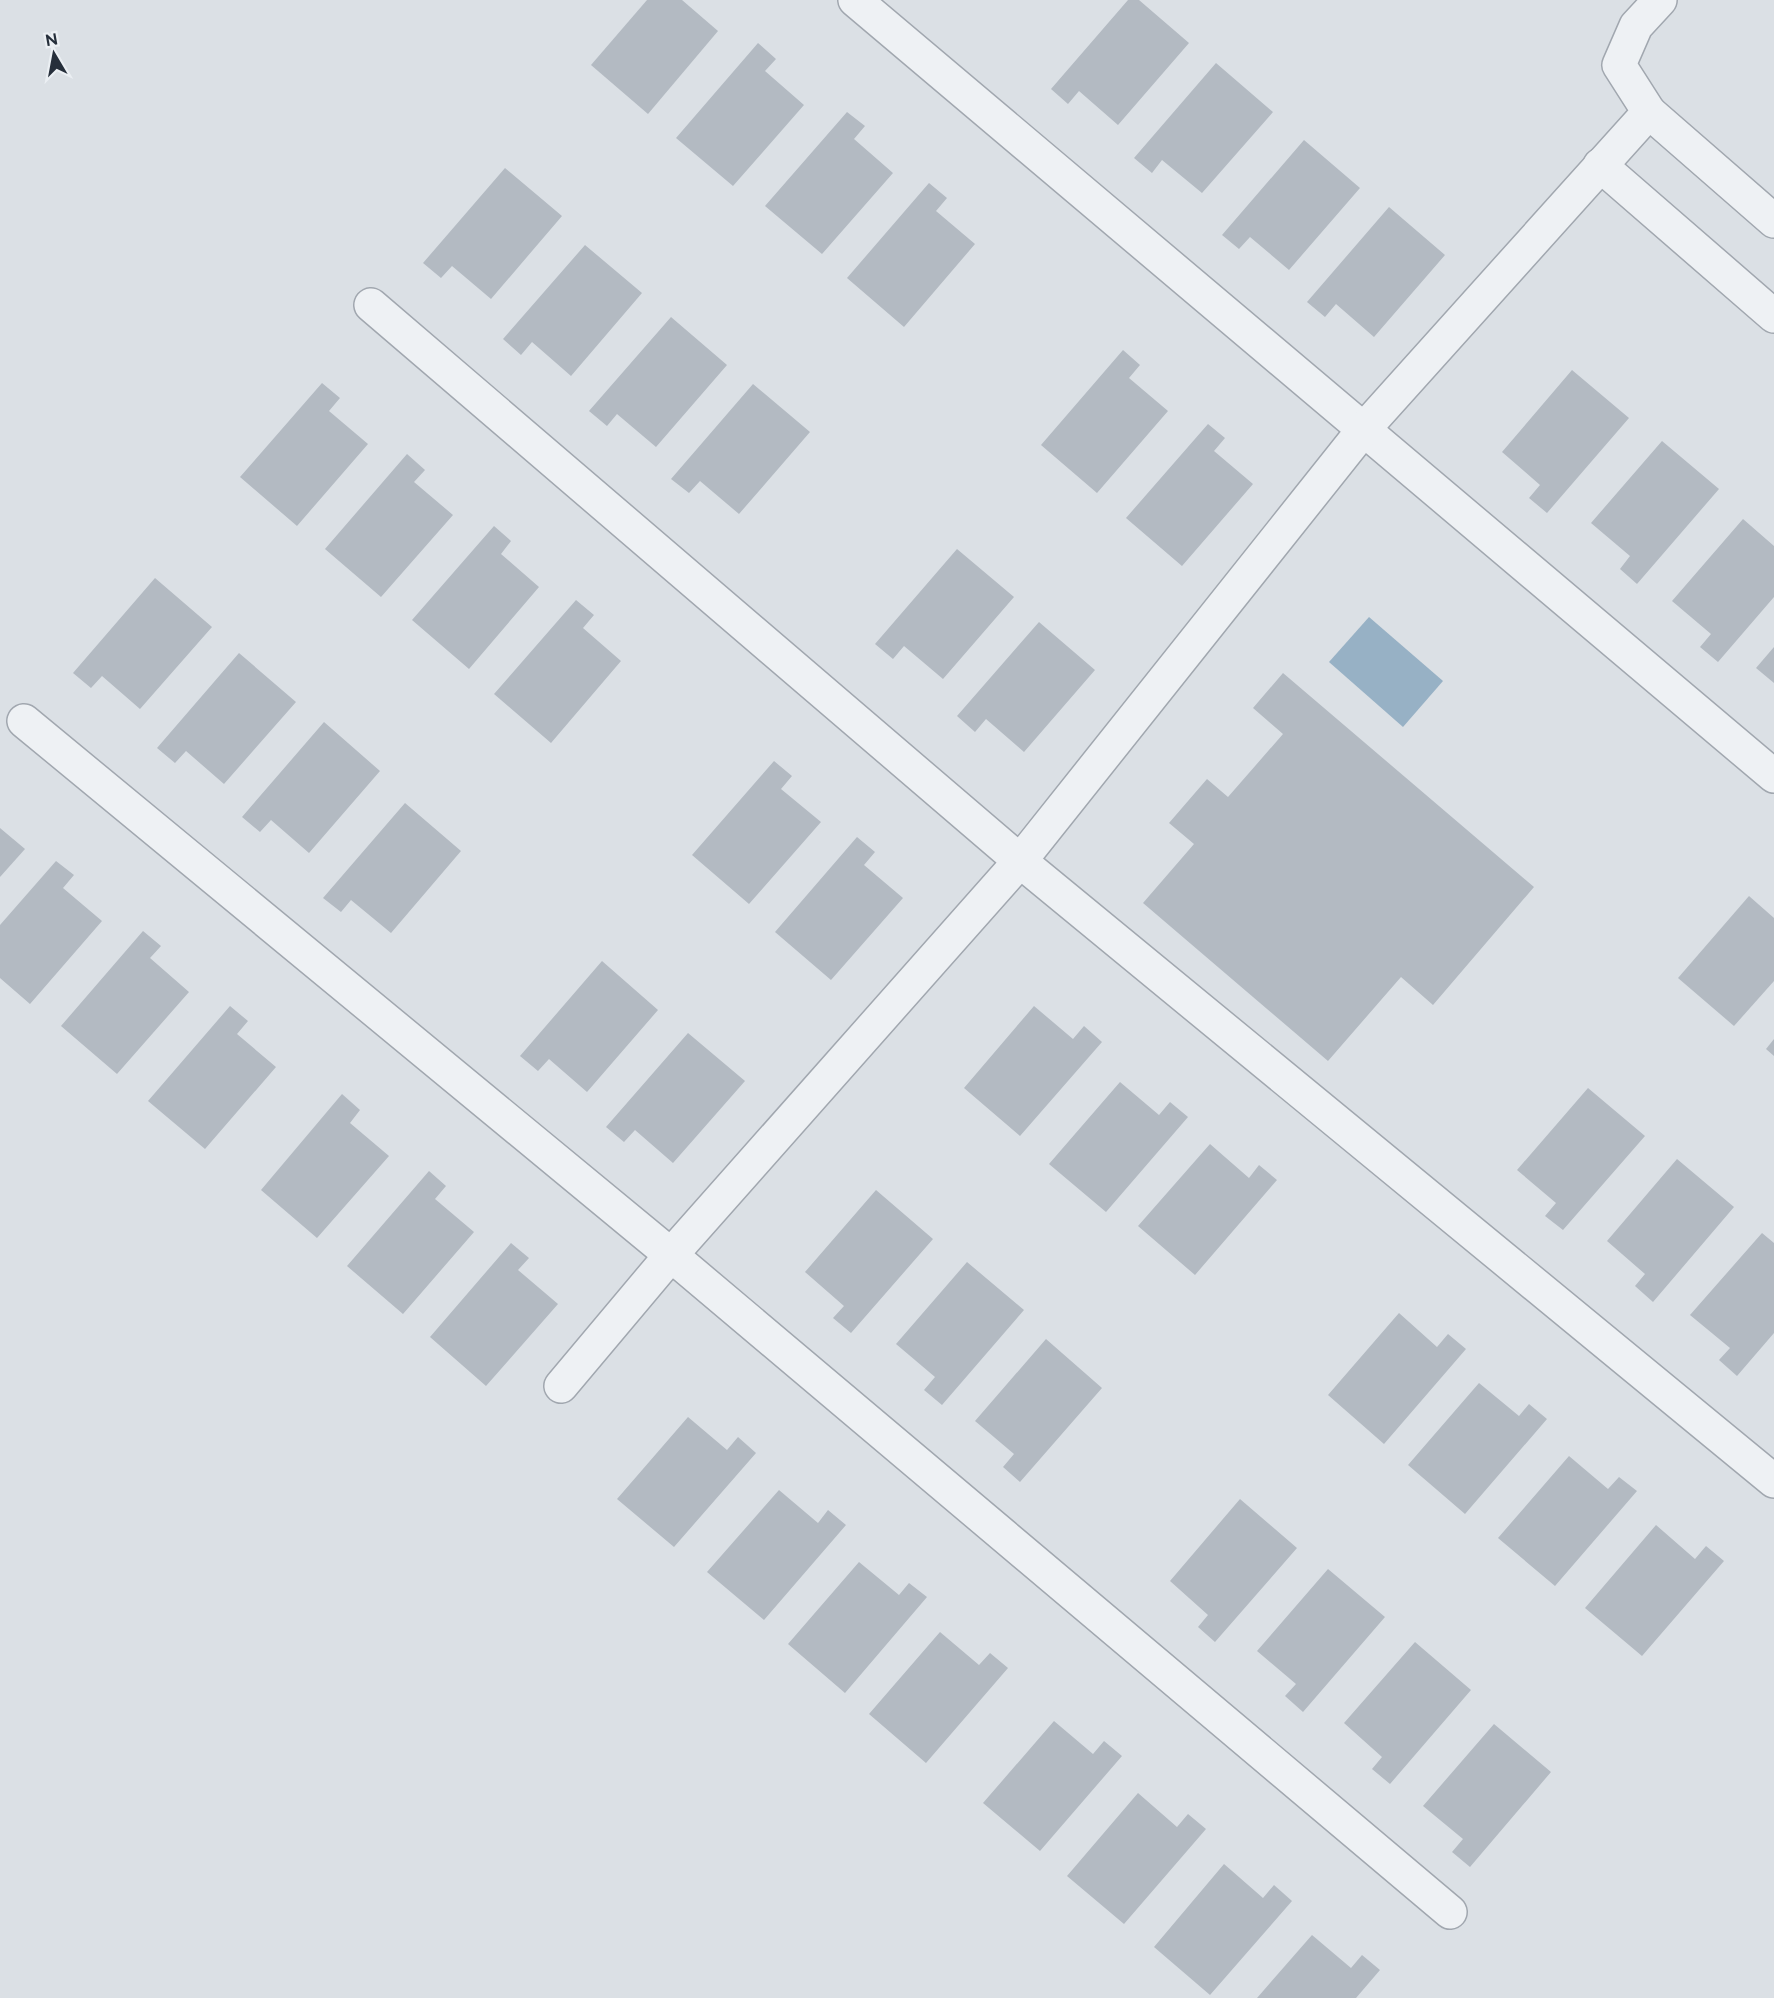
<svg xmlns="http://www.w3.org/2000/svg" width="1774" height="1998" viewBox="0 0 1774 1998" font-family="Raleway,sans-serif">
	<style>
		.water { fill: #97b1c5 }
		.building { fill: #b3bac2 }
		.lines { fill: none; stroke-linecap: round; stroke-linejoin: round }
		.minor-casing { stroke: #a1a7af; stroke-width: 36 }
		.minor { stroke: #eef1f4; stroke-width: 33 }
	</style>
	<rect width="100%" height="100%" fill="#dbe0e5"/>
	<path class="water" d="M1369 617 1443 681 1403 727 1329 662Z"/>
	<g class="building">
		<path d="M647 0H682L718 31 648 114 591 65Z"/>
		<path d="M1128 0H1139L1189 43 1118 125 1079 91 1068 104 1051 89Z"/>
		<path d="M758 43 776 59 765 71 804 105 733 186 676 138Z"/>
		<path d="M1216 63 1273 112 1202 193 1162 160 1152 173 1134 158Z"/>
		<path d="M847 112 865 126 854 139 893 173 822 254 765 206Z"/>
		<path d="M1304 140 1360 188 1289 270 1250 237 1239 249 1222 235Z"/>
		<path d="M505 168 562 216 491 299 452 266 441 278 423 263Z"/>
		<path d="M929 183 947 198 936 211 975 244 904 327 847 278Z"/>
		<path d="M1389 207 1445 255 1374 337 1336 304 1325 317 1307 302Z"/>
		<path d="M585 245 642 293 571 376 532 342 521 355 503 339Z"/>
		<path d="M671 317 727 365 656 447 617 414 607 426 589 411Z"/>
		<path d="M1123 350 1140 365 1129 378 1168 411 1097 493 1041 445Z"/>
		<path d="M1572 370 1629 418 1547 513 1529 498 1540 485 1502 452Z"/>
		<path d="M322 383 340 398 329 411 368 444 297 526 240 477Z"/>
		<path d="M753 384 810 432 739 514 700 481 689 493 671 479Z"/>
		<path d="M1208 424 1225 438 1214 451 1253 484 1182 566 1126 518Z"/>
		<path d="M1662 441 1719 489 1637 584 1620 569 1630 556 1591 523Z"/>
		<path d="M407 454 425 470 414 482 453 515 381 597 325 549Z"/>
		<path d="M1743 519 1774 546V597L1718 662 1700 647 1711 634 1672 601Z"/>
		<path d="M494 526 511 541 501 554 539 587 469 669 412 620Z"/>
		<path d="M957 549 1014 597 943 679 904 646 893 659 875 644Z"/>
		<path d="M155 578 212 627 140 709 102 676 91 688 73 673Z"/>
		<path d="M576 600 594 615 583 628 621 661 551 743 494 694Z"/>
		<path d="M1039 622 1095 670 1024 752 986 719 975 732 957 716Z"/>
		<path d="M1774 647V683L1756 668Z"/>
		<path d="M239 653 296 702 224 784 186 751 175 763 157 748Z"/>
		<path d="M1283 673 1534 887 1433 1005 1401 977 1328 1061 1143 903 1194 844 1169 823 1207 779 1228 797 1283 734 1253 708Z"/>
		<path d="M324 722 380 771 309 853 271 820 260 832 242 817Z"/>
		<path d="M774 761 792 776 781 789 821 822 749 904 692 855Z"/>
		<path d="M405 803 461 851 391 933 351 900 341 912 323 898Z"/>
		<path d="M0 828 25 849 0 877Z"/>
		<path d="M857 837 875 852 864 865 903 898 831 980 775 932Z"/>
		<path d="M56 861 74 875 63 888 102 921 30 1004 0 978V925Z"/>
		<path d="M1749 896 1774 918V981L1734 1026 1678 978Z"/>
		<path d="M143 931 161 946 150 958 189 992 117 1074 61 1026Z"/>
		<path d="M602 961 658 1010 587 1092 549 1059 538 1071 520 1056Z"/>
		<path d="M230 1006 248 1021 237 1034 276 1067 205 1149 148 1101Z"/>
		<path d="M1034 1006 1073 1039 1084 1026 1102 1042 1020 1136 964 1088Z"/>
		<path d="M688 1033 745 1081 673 1163 635 1130 624 1142 606 1127Z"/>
		<path d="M1774 1039V1056L1766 1049Z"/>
		<path d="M1120 1082 1159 1115 1170 1102 1188 1117 1106 1212 1049 1164Z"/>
		<path d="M1588 1088 1645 1136 1563 1230 1545 1216 1556 1203 1517 1170Z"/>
		<path d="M342 1094 360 1110 350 1123 389 1156 317 1238 261 1190Z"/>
		<path d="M1210 1144 1249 1178 1259 1165 1277 1180 1195 1275 1138 1226Z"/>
		<path d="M1677 1159 1734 1207 1653 1302 1635 1286 1645 1274 1607 1241Z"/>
		<path d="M429 1171 446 1186 435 1199 474 1232 403 1314 347 1266Z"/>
		<path d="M876 1190 933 1239 851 1333 833 1318 844 1306 805 1272Z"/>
		<path d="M1762 1233 1774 1243V1333L1737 1376 1719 1360 1730 1348 1690 1315Z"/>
		<path d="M511 1243 529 1258 518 1270 558 1304 486 1386 430 1337Z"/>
		<path d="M967 1262 1024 1310 942 1405 924 1390 935 1377 896 1344Z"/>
		<path d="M1399 1313 1437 1347 1448 1334 1466 1349 1384 1444 1328 1395Z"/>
		<path d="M1046 1339 1102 1388 1020 1482 1003 1467 1014 1454 975 1421Z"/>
		<path d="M1479 1383 1519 1416 1529 1404 1547 1419 1465 1514 1408 1465Z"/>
		<path d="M688 1417 727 1450 738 1437 756 1453 674 1547 617 1499Z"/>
		<path d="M1569 1456 1608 1489 1619 1477 1637 1491 1555 1586 1498 1538Z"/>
		<path d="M779 1490 818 1523 828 1510 846 1525 764 1620 707 1572Z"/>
		<path d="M1240 1499 1297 1548 1215 1642 1198 1627 1208 1615 1170 1581Z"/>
		<path d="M1656 1525 1695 1559 1706 1546 1724 1561 1642 1656 1585 1608Z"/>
		<path d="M859 1562 899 1595 909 1583 927 1597 845 1693 788 1644Z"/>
		<path d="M1328 1569 1385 1617 1303 1712 1285 1696 1296 1684 1257 1651Z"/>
		<path d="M940 1632 979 1665 990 1653 1008 1668 926 1763 869 1714Z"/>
		<path d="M1415 1642 1471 1690 1390 1784 1372 1769 1382 1757 1344 1723Z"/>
		<path d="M1054 1721 1093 1754 1104 1741 1122 1756 1040 1851 983 1803Z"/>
		<path d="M1494 1724 1551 1772 1470 1867 1452 1852 1463 1839 1423 1806Z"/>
		<path d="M1138 1793 1177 1827 1188 1814 1206 1829 1124 1924 1067 1876Z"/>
		<path d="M1224 1864 1263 1898 1274 1885 1292 1901 1210 1995 1154 1947Z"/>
		<path d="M1312 1935 1351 1968 1362 1955 1380 1970 1356 1998H1257Z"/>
	</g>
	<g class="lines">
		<defs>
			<g id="minor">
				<path d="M855 0 1774 776"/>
				<path d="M1649 112 1774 221"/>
				<path d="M1600 165 1774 316"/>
				<path d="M371 305 1020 861 1774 1481"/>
				<path d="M24 721 671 1255 1450 1912"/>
				<path d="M561 1386 671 1255 1020 861 1364 429 1649 112 1619 65 1636 26 1660 0"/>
			</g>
		</defs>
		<use href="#minor" class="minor-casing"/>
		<use href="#minor" class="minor"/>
	</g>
	<g transform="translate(54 54) rotate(350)" stroke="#ebeff3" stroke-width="4.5" paint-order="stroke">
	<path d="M0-4.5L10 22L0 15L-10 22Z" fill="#262f3b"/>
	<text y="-9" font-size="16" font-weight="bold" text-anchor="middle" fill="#262f3b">N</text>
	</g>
</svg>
